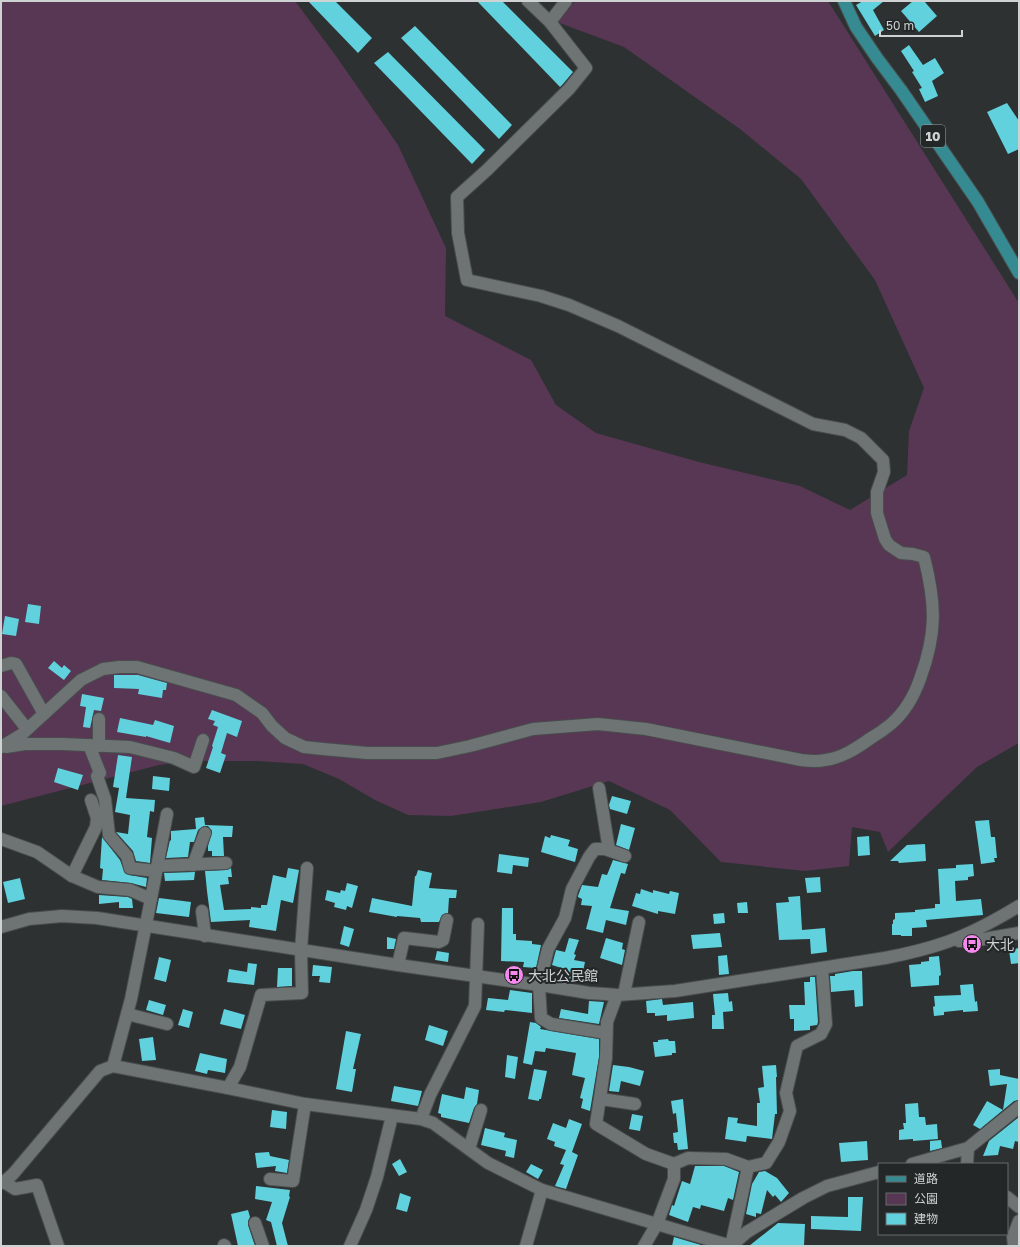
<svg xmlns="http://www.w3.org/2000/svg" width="1020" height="1247" viewBox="0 0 1020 1247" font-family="'Golos Text','Noto Sans JP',sans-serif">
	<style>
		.green { fill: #573754 }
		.building { fill: #60d1dd }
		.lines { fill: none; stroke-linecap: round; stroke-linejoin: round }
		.minor-casing { stroke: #494d4d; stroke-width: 14 }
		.major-casing { stroke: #494d4d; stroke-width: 14 }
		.minor { stroke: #6e7374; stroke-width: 12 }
		.major { stroke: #368a91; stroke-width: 12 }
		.labels { text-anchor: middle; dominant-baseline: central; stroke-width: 4; stroke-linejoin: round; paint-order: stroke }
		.shield { fill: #232727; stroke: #9b9f9f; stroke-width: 1 }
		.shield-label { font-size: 13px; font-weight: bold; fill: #cfd2d2 }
		.poi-label { font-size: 14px; fill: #cfd2d2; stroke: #232727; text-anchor: start }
	</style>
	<rect width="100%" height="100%" fill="#2d3131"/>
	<path class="green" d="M1 1H295L336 56 398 145 446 248 445 316 531 360 556 405 596 433 699 462 800 486 850 510 907 475 909 431 924 388 875 280 801 179 740 129 624 47 557 22 575 1H828L1019 303V743L977 767 888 852 880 832 852 827 849 866 805 871 721 862 670 810 609 781 541 802 451 816 408 815 375 800 339 779 303 764 257 761H191L159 765 1 806Z"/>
	<g class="building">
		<path d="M308 1H335L372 38 358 53Z"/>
		<path d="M477 1H502L573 72 563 84 560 87Z"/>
		<path d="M863 1H884L873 10 884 30 875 36 856 5Z"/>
		<path d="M913 1H924L937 16 919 32 901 11Z"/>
		<path d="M415 26 512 125 499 139 401 38Z"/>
		<path d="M909 45 923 65 935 58 944 73 932 81 938 96 925 102 919 89 922 88 912 72 914 71 901 51Z"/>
		<path d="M388 52 485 150 472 164 374 63Z"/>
		<path d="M1007 103 1019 121V149L1008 154 987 112Z"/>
		<path d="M28 604 41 606 39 624 25 622Z"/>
		<path d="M5 616 19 619 16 636 2 634Z"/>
		<path d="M54 661 62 668 64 665 71 671 64 680 48 668Z"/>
		<path d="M114 675H138L167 683 166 690H163L162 698 138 694 139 689 114 688Z"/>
		<path d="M82 694 104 698 101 711 94 710 90 728 83 727 86 707 80 706Z"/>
		<path d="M212 710 242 721 237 737 227 733 221 753 226 755 220 773 206 768 213 747 212 746 218 727 213 725 215 721 208 719Z"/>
		<path d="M120 718 153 725 155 720 174 726 170 743 146 736V737L117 732Z"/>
		<path d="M118 755 132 757 126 798 155 800 154 812 150 811 147 837 152 838 150 863 136 861 133 851 116 832 128 834 130 815 115 812 119 788 113 787Z"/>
		<path d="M58 768 83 775 78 790 54 782Z"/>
		<path d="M153 776 170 778 169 791 152 789Z"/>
		<path d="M612 796 631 801 627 814 610 809 609 805Z"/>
		<path d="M204 817 205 825 233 826 232 837H223L224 856H212V851H208V846L212 831 208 826H204L198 830 194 842H190L188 857 166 858 170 840 171 841V831L196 829 195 818Z"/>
		<path d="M989 820 991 837H995L997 858H994L995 862 981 864 975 821Z"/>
		<path d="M621 824 635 828 629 850 616 845Z"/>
		<path d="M551 835 570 840 568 846 578 849 575 862 541 852 545 836 550 838Z"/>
		<path d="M869 836 870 855 858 856 857 837Z"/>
		<path d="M102 837 120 860 125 873 129 875 147 878 146 887 131 883 102 880 103 869 100 868Z"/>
		<path d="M925 844 926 861 899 863 898 861H890L907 845Z"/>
		<path d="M499 854 529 858 528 867 513 865 512 874 497 872Z"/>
		<path d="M613 860 628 864 625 874 621 873 610 908 629 911 626 925 606 920 603 933 586 929 592 906 581 905 582 899 578 897V896L582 885 598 887 602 874 607 875Z"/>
		<path d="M973 864 974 876 968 877V880L955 881 956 901 981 899 983 915 926 920 927 927 912 928V936H901V935H892V924H893V920L895 919V913L915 912V910L935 908V904H940L938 869 956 868V865Z"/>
		<path d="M231 868 232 877H228L229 884 220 885 224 910 251 909V907L261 908V905H267L273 875 286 878 288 868 299 870 293 903 281 900 276 931 249 927 250 920 211 922 207 891 205 871 226 870Z"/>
		<path d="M418 870 432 873 429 888 457 890 456 898H449L448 913 442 915 439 922H421L420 918 397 916V917L369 912 372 898 412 906 415 876H416Z"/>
		<path d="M195 872 194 880 165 881 164 873Z"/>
		<path d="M820 877 821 892 807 893 805 878Z"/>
		<path d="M20 878 25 899 8 903 3 882Z"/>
		<path d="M347 883 358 886 352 908 347 906 346 910 334 907 335 903 325 900 327 890 340 893 341 890 345 891Z"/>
		<path d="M641 889 653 893V890L669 894 670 891 679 893 675 914 658 911V914L632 906 636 893 640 894Z"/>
		<path d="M99 895 128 897 132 899 133 908H119V902L99 904Z"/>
		<path d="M800 896 802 930 825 928 827 952 811 954 810 939 779 940 776 903 789 902 788 897Z"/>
		<path d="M159 898 191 902 189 917 156 913Z"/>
		<path d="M747 902 748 913H738L737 903Z"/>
		<path d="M502 908H513V934H516V940L532 941V944L541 945 536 968 523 967 524 962 501 961Z"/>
		<path d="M724 913 725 923 714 924 713 914Z"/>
		<path d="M344 926 354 929 349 947 340 944Z"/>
		<path d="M720 933 722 947 693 949 691 935Z"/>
		<path d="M387 937 396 939 394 949H387Z"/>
		<path d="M569 938 579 940 574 954 576 955 574 960 585 962 581 981 567 978 568 970 552 965 556 950 565 952Z"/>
		<path d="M606 938 623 943 622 949 625 950 622 965 600 958Z"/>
		<path d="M1019 948V963L1011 964 1009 950Z"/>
		<path d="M437 951 449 953 448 962 435 960Z"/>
		<path d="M727 955 729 974 719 975 718 956Z"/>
		<path d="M939 956 941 975 939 976V985L911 987 909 965 921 964V962L929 961V957Z"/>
		<path d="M159 957 171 960 166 982 154 979Z"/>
		<path d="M248 963 257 964 254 985 227 982 229 969 247 972Z"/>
		<path d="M313 965 332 967 330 983 319 982 320 976H312Z"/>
		<path d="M278 968H292V986L277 987Z"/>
		<path d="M853 971H862L863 1006 855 1007 854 990 831 992 830 976H835V974Z"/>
		<path d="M810 977H815L818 1022 817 1025 810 1026V1030L794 1031V1019H790L789 1005H805L804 982H810Z"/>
		<path d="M973 984 975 1002 977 1001 978 1011 963 1012V1010L944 1012V1015L934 1016 933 1007 935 1006 934 996 961 995 960 985Z"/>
		<path d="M510 990 532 993V1013L505 1010 504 1012 486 1010 488 998 508 1000Z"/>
		<path d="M728 993 729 1002 732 1001 733 1011 723 1012 724 1029H712V1015H715L713 994Z"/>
		<path d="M662 999 663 1005 693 1002 694 1018 667 1021V1015L655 1016V1013H647L646 1001Z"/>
		<path d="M149 1000 166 1005 163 1015 146 1010Z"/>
		<path d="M589 1001 604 1002 599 1024 559 1018 561 1009 588 1014Z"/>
		<path d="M183 1009 193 1012 189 1028 178 1025Z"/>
		<path d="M224 1009 245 1015 241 1029 220 1024Z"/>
		<path d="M530 1022 536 1023 541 1027 540 1029 599 1039V1057L590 1111 581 1108 583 1099 580 1098 585 1078 572 1075 576 1053 546 1048 545 1052 535 1051 532 1065 523 1063Z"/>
		<path d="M429 1025 448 1031 443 1046 425 1040Z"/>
		<path d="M346 1031 361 1034 353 1069H356L352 1092 336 1089Z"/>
		<path d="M153 1037 156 1060 142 1061 139 1039Z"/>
		<path d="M668 1039 669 1041H675L676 1053H672V1055L655 1057 653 1042H658V1040Z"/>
		<path d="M200 1053 227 1059 225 1073 208 1070 207 1074 195 1071Z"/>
		<path d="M507 1055 518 1057 515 1079 505 1077Z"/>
		<path d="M613 1065 629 1067 644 1071 640 1086 621 1081 619 1092 609 1091Z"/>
		<path d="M776 1065 777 1077H776L777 1114H775L772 1139 747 1136 746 1142 725 1139 728 1117 738 1118 737 1123 757 1126V1103H760L758 1088 764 1087 762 1066Z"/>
		<path d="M534 1069 547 1071 541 1099H539V1101L528 1099Z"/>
		<path d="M1000 1069V1075L1019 1079V1100L1014 1101 980 1129 973 1125 987 1101 1003 1110 1007 1084 990 1086 988 1070Z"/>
		<path d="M394 1086 422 1091 418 1106 391 1101Z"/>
		<path d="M466 1087 479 1090 477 1104 474 1108 469 1123 441 1117V1114L438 1113 442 1094 464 1099Z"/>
		<path d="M683 1099 688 1149 678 1150 677 1143H674L673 1133 678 1132 676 1113 673 1114 671 1101Z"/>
		<path d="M918 1103 919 1117H925L926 1125 937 1124 938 1139 913 1141V1139L899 1140V1130L904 1129 903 1123H906L905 1104Z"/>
		<path d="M272 1110 287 1112 286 1129 270 1127Z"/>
		<path d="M632 1114 643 1116 640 1131 629 1129Z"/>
		<path d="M1019 1117V1142L1015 1141 1013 1149 1000 1146 998 1155 983 1156 989 1141Z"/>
		<path d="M569 1119 582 1124 572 1152 578 1155 566 1189 555 1186 564 1165 560 1164 566 1150 554 1146 555 1142 547 1139 553 1123 566 1128Z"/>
		<path d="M485 1128 505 1133 504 1137 517 1140 514 1158 505 1156 506 1151 481 1145Z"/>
		<path d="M941 1140 942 1148 930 1151V1141Z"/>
		<path d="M867 1141 868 1160 841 1162 839 1143Z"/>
		<path d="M269 1152 270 1156 289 1160 287 1173 275 1171 276 1166 257 1168 255 1153Z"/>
		<path d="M400 1159 407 1172 399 1176 392 1164Z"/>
		<path d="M531 1164 543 1170 538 1179 526 1172Z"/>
		<path d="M695 1166H724L739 1172 733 1200 728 1198 724 1211 701 1205 700 1209 693 1207 688 1222 669 1215 672 1205 674 1206 682 1181 690 1184Z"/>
		<path d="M765 1171 777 1178 789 1193 781 1202 775 1195 773 1197 767 1190 761 1214 756 1213V1217L746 1214 752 1184 759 1172Z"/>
		<path d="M256 1186 290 1190 289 1196 290 1197 282 1223 288 1246H277L271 1222 266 1220 272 1202 255 1199Z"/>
		<path d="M400 1193 411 1197 407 1212 396 1209Z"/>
		<path d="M848 1197H863L861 1231 811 1229V1216L848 1217Z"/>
		<path d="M248 1210 250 1217 248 1221V1225L255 1246H238L231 1214Z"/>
		<path d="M778 1223 805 1224 804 1246H749Z"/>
		<path d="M674 1237 701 1245V1246H672Z"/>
	</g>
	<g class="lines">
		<defs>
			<g id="minor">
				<path d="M550 22 566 1"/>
				<path d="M1 666 11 663 16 664 44 714"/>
				<path d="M1 696 27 729"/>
				<path d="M89 745 100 773 97 776 105 799 109 835 127 856 130 868 156 871"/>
				<path d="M99 746V719"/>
				<path d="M1 747 21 735 81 680 103 669 119 667H137L236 695 262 713 272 726 285 738 304 747 323 749 367 753H437L470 746 533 729 598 724 646 729 801 760C809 761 817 762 825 760 842 758 857 748 871 738 878 734 885 729 891 724 905 712 914 696 920 679 937 633 936 604 924 557L913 554 901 553 889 545 885 539 877 513V492L884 472 883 460 861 438 845 430 813 424 618 326 569 305 541 296 467 280 458 233 457 197 487 170 569 89 586 68 550 22 528 1"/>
				<path d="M6 747 25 744H63L130 747 174 758 194 767 203 740"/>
				<path d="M599 788 609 850"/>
				<path d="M1 839 37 852 72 876 98 887 130 890 151 899"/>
				<path d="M193 865 205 833"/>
				<path d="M157 866 226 863"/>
				<path d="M72 876 96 827 97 818 91 800"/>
				<path d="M202 911 205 936"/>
				<path d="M1 927 29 919 62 916 97 918 398 965 546 986 589 993 605 994 617 995 675 991 885 958C906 954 927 949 947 942 973 933 996 920 1019 906"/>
				<path d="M959 941 978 940 1019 933"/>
				<path d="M398 965 404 938 439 942 443 940 447 920"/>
				<path d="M624 994 639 922"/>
				<path d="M127 1014 167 1024"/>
				<path d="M606 1033 551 1024 541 1018 539 985 548 949 565 918 572 889 589 857 595 849H605L625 856"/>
				<path d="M113 1066 131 999 151 899 167 814"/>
				<path d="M228 1088 240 1067 261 995 302 993 301 950 307 868"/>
				<path d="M601 1099 635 1104"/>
				<path d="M421 1119 430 1095 475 1006 478 924"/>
				<path d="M469 1149 481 1110"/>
				<path d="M912 1164 968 1148 1019 1107"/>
				<path d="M967 1164 968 1148"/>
				<path d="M748 1167 766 1163 779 1142 790 1111 786 1093 797 1046 821 1034 826 1024 822 968"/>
				<path d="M270 1179 293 1181 305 1104"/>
				<path d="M4 1182 15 1189 37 1185 58 1246"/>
				<path d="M1 1183 4 1182 13 1174 100 1071 113 1066 228 1088 305 1104 421 1119 433 1123 488 1163 542 1190 731 1246 748 1167 726 1159 688 1158 674 1164 646 1154 596 1124 606 1058 607 1022 617 995"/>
				<path d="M1007 1197 1019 1207"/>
				<path d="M255 1223 263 1246"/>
				<path d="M224 1245 225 1246"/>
				<path d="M350 1246 366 1210 377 1177 392 1116"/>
				<path d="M526 1246 542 1190"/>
				<path d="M644 1246 657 1224 674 1179V1164"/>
				<path d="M731 1246 747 1232 803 1198 827 1186 879 1172"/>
				<path d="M1014 1246 1013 1237 1019 1221"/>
			</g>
			<path id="major" d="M844 1 856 27 877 58 901 90 978 202 1019 273"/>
		</defs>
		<use href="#minor" class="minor-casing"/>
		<use href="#major" class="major-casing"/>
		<use href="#minor" class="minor"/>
		<use href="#major" class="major"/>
	</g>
	<defs>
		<symbol id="bus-disc" viewBox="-11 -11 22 22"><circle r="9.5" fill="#f689ee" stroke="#232727"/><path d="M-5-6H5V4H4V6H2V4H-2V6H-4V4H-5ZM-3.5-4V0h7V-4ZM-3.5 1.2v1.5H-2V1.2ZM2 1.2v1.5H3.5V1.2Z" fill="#111"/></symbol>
	</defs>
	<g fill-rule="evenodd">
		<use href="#bus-disc" x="961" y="933" width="22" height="22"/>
		<use href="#bus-disc" x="503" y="964" width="22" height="22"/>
	</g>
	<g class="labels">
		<rect class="shield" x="921" y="125" width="24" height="22" rx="3"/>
		<g class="shield-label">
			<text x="933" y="136">10</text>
		</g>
		<g class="poi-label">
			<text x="986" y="944">大北</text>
			<text x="528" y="975">大北公民館</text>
		</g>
	</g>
	<rect width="1020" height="1247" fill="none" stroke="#cfd2d2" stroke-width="4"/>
	<rect x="878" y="1163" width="130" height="72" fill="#232727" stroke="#686b6b"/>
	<rect x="886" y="1176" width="20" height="6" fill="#368a91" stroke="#686b6b"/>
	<text x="914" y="1183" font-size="12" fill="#cfd2d2">道路</text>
	<rect x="886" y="1193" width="20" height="12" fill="#573754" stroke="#686b6b"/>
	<text x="914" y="1203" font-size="12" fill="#cfd2d2">公園</text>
	<rect x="886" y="1213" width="20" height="12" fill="#60d1dd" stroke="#686b6b"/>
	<text x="914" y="1223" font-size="12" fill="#cfd2d2">建物</text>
	<path d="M880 30v6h82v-6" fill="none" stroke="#cfd2d2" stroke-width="2"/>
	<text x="886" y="30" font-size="12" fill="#cfd2d2" stroke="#232727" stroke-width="3" paint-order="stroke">50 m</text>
</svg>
